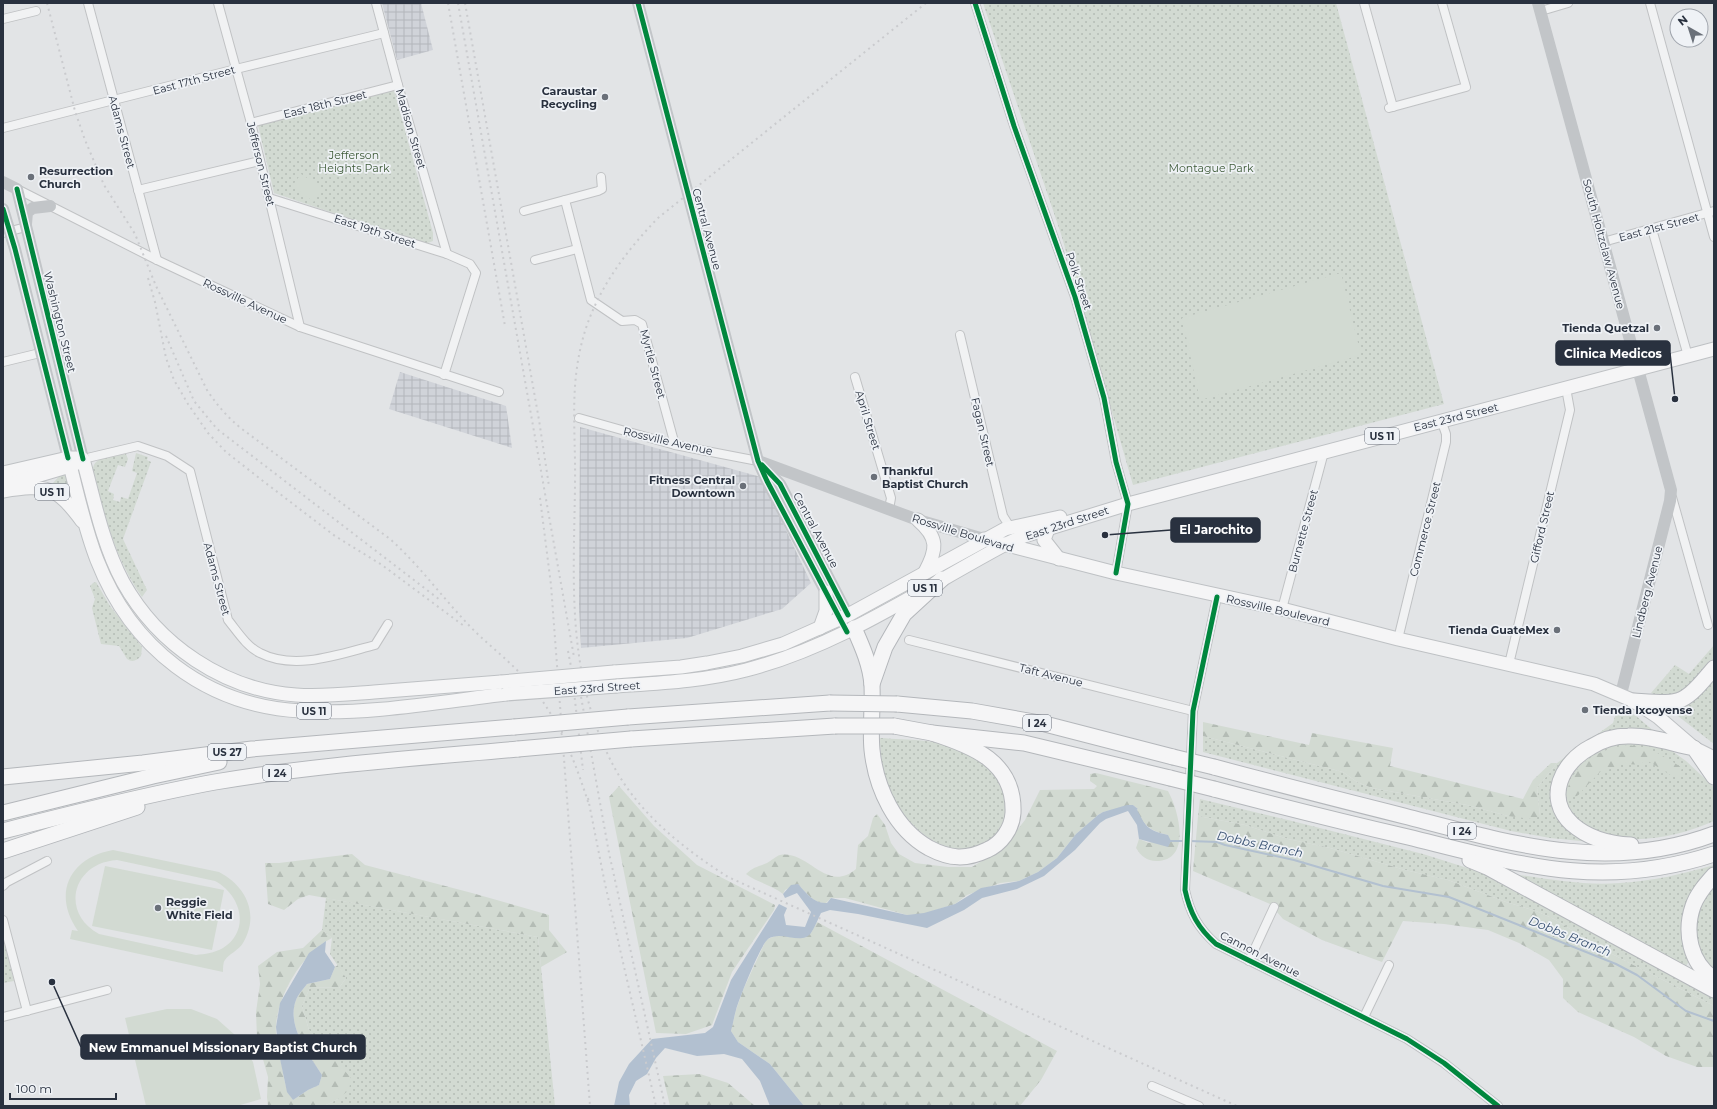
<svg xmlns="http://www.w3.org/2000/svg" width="1717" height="1109" viewBox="0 0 1717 1109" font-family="Montserrat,sans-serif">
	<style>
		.industrial { fill: url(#industrial-grid) }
		.grass { fill: url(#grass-dots) }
		.forest { fill: url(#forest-firs) }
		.pitch { fill: #d2dad2; fill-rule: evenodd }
		.water { fill: #b2c0d0 }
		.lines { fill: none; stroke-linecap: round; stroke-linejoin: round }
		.stream { stroke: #b2c0d0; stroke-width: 2 }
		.street-casing { stroke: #c0c2c4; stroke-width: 10 }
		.primary-casing { stroke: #bec1c4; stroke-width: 15 }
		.highway-casing { stroke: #b4b7bb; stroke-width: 17 }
		.street { stroke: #f1f2f3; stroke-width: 8 }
		.secondary { stroke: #c2c5c8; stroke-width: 12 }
		.primary { stroke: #f5f5f6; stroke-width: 13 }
		.highway { stroke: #f5f5f6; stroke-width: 15 }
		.rail { stroke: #cacbce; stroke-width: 2; stroke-dasharray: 2 4; stroke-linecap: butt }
		.primary-bridge-casing { stroke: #bec1c4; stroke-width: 15; stroke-linecap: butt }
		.highway-bridge-casing { stroke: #b4b7bb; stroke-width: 17; stroke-linecap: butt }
		.primary-bridge { stroke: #f5f5f6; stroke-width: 13 }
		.highway-bridge { stroke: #f5f5f6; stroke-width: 15 }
		.cycleway-casing { stroke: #eff2f6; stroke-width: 8 }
		.cycleway { stroke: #00873e; stroke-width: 5 }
		.poi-dot { fill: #6a7079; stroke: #eff2f6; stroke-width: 1.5 }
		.labels { text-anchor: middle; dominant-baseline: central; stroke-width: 3.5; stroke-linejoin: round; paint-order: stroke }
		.shield { fill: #eff2f6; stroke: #646b76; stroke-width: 1 }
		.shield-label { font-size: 10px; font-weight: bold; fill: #29313f }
		.street-label { font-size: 11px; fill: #29313f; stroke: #eff2f6 }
		.poi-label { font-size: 11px; font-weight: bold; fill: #29313f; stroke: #eff2f6; text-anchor: end }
		.park-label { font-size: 11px; fill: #3d5a37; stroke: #eff2f6 }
		.water-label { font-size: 12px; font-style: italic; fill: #364f70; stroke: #eff2f6 }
		.leader { fill: none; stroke: #29313f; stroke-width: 1.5 }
		.callout-dot { fill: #29313f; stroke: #eff2f6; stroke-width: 1.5 }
		.callout { fill: #29313f; stroke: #29313f; stroke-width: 1.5 }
		.callout-label { font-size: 12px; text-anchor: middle; font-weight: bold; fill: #fff }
	</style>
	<defs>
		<pattern id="industrial-grid" width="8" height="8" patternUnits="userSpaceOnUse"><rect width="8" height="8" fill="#d0d3d9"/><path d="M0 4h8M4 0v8" fill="none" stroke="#b3b6bb"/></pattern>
		<pattern id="grass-dots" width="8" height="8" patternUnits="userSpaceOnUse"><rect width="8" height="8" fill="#d2dad2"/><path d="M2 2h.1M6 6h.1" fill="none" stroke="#b4bcb5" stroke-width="1.8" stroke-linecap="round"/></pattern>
		<pattern id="forest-firs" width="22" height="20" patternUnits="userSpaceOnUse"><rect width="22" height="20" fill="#d2dad2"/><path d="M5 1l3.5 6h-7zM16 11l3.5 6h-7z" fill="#b4bcb5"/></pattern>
	</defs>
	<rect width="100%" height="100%" fill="#e2e4e6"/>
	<g class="industrial">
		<path d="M382 3H421L433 50 397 60Z"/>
		<path d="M400 372 506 406 512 448 389 409Z"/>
		<path d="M580 427 761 477 811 583 782 609 687 638 581 648 579 608Z"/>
	</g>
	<g class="grass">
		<path d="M983 3H1336L1444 404 1133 485 1061 234Z"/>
		<path d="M394 90 433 233V241L425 244 274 193 258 125Z"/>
		<path d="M136 453 148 457 147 460 151 462 123 539 147 590 142 597C116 560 103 514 93 470 93 455 116 456 126 454L128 459 125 467 118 465 108 491 114 494 113 500 120 502 121 497 128 499 137 473 132 471Z"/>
		<path d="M64 471 73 499 66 492 52 484Z"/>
		<path d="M96 582 110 606 142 647 141 656C137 660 133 663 127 659L119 646 101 644 92 608 95 599 90 586 93 583Z"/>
		<path d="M1714 645V660C1696 680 1681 705 1651 693L1675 665 1689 674Z"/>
		<path d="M1714 678V744L1665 706Z"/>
		<path d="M1618 707 1636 716 1662 738 1593 740 1554 799 1591 842 1550 838 1511 831 1203 752V736L1343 772 1357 782 1372 788 1467 805 1508 816H1540L1537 788 1557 763 1613 723Z"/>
		<path d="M880 738C908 740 940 739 967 751 972 753 977 758 981 762 1043 807 978 891 912 824 890 803 880 768 880 738Z"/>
		<path d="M1629 741 1668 748 1686 761 1714 787V821C1678 837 1634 846 1596 833 1564 821 1556 789 1578 764 1589 751 1613 744 1629 741Z"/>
		<path d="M1200 799 1292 821 1423 854 1477 871 1503 881 1714 995V1006L1604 950 1554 919 1536 911 1506 902 1448 880 1405 870 1330 848 1288 839 1245 825 1198 816Z"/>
		<path d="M1714 865V870L1696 892 1691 958 1686 966 1681 967 1513 874C1548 879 1585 886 1620 883 1653 881 1683 874 1714 865Z"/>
		<path d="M1714 885V973C1709 966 1701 958 1697 950 1689 930 1700 899 1714 885Z"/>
		<path d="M326 898 538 937 555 1106H324L338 1099 350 1078 309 1030 302 1006 310 987 339 988 346 978 330 954 332 938 322 930Z"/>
		<path d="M3 938 14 981 3 983Z"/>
	</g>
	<g class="forest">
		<path d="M1203 722 1309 745 1312 733 1393 748 1390 766 1523 799 1533 780 1551 763H1557L1537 788 1540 816 1532 819 1508 816 1467 805 1372 788 1357 782 1343 772 1203 736Z"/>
		<path d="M1627 745C1652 748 1661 754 1682 768L1679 776H1672L1648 761C1638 765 1631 766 1621 761L1614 768 1600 772 1577 796 1570 797 1567 791C1575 761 1598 750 1627 745Z"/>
		<path d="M1096 773 1168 791C1179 811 1192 861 1156 861 1147 861 1141 856 1136 848L1139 839 1149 843 1168 835C1146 830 1147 825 1134 810L1138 809 1133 805 1103 812 1098 815 1076 834 1057 858 1038 872 1019 881 1000 883 967 895 955 904 923 914 907 915 845 898H831L826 903C814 904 806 893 798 884L785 890 783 894C772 885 758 883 746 874 753 867 758 867 767 863 771 861 776 856 780 855 809 850 826 894 856 869L858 845 868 836 873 818 877 814 885 825 891 843 899 854 915 863 948 867H972L1003 848 1025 820 1040 790 1094 789 1097 786 1090 781V774Z"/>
		<path d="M619 786 654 826 697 865 775 905 774 910 732 972 712 1025 686 1034 656 1033 609 797Z"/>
		<path d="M1198 816 1245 825 1288 839 1330 848 1405 870 1448 880 1506 902 1536 911 1554 919 1604 950 1714 1006V1067H1697L1666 1056 1634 1037 1578 1012 1563 998V979L1549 960 1519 943 1488 930 1444 924 1403 921 1382 962 1322 940 1283 919 1270 904 1193 871Z"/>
		<path d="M352 854 365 865 472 893 549 915V930L567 952 541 967 538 937 309 895 298 899 284 910 268 904 265 863H279Z"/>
		<path d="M817 922 1057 1051 1041 1080 1020 1106H804L770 1064 738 1042 731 1031 736 1010 743 990 766 940 777 935 797 938 811 933Z"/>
		<path d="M322 930 332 938C303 952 278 994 276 1026 275 1038 279 1053 282 1066 284 1078 285 1090 293 1100L308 1090 319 1085 322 1075C309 1054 286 1026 296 1000 298 995 303 989 307 984L330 979 335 967 338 965 346 978 339 988 310 987 302 1006 309 1030 351 1078 349 1090 338 1099 324 1106H268L267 1097 268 1077 257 1038 256 1012 260 984 258 966 277 952 303 948Z"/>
		<path d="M700 1074 728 1083 755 1106H670L663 1076Z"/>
	</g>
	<g class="pitch">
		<path d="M301 174 322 188 314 202 292 186Z"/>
		<path d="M1341 273 1361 355 1200 400 1182 318Z"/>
		<path d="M113 850 219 872C246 886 260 914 243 943 239 950 229 954 225 960 223 962 223 969 223 972L70 939 72 930 78 931C52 894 69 858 113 850ZM117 860 215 881C241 895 251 930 223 948 214 953 205 954 196 955L99 934C60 913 72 863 117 860Z"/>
		<path d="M105 866 224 890 212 950 92 926Z"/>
		<path d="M167 1009H191L217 1019 235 1035 253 1062 261 1099 237 1106H146L125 1018Z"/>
	</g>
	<g class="water">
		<path d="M1127 805H1133L1138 809 1135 810C1147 826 1146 830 1168 835L1171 841 1168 847 1139 839 1137 825 1128 811 1106 819 1100 823 1075 850 1044 876 1017 889 982 898 964 910 927 928 858 914 830 910 821 913C818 919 815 927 811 933 801 946 782 930 768 939 761 944 739 999 736 1010 734 1017 733 1024 731 1031L738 1042 770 1064 804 1106H770L760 1081 742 1059 724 1054 697 1056 665 1048 656 1058 647 1074 636 1081 629 1095 630 1106H614L619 1082 629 1064 652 1039 705 1033 713 1027 731 980 779 904 787 908 784 915 786 925 805 927 811 912 797 893 785 898 783 894 791 885 798 884C806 893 814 904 827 903L831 898 907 915 924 913 955 904 981 888 1019 881 1038 872 1057 858 1076 834 1098 815 1103 812Z"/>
		<path d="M326 941 325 952 335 967 330 979 307 984C303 989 298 995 296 1000 286 1026 309 1054 322 1075L319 1085 308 1090 293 1100 287 1092 279 1054 276 1027 280 1003 309 953Z"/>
	</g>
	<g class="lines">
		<g class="stream">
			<path d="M1133 809 1136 810 1144 825"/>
			<path d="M1170 841H1185"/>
			<path d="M1190 841 1217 842 1225 845 1294 860 1383 886 1449 897 1616 964 1637 975 1686 1011 1714 1021"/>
		</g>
		<defs>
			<g id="street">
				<path d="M88 3 157 260"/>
				<path d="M218 3 251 123 300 327"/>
				<path d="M376 3 398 85 447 254"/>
				<path d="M975 3 1014 126 1075 297 1104 398 1116 462 1128 504 1116 573"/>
				<path d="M1364 3 1393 107"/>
				<path d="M1650 3 1714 237"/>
				<path d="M1541 11 1568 3"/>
				<path d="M3 19 36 11"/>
				<path d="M1389 108 1466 87 1442 3"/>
				<path d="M251 123 398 85"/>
				<path d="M3 128 236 69 384 33"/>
				<path d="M17 189 157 260 300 327 499 392"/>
				<path d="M138 190 260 161"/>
				<path d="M269 198 447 254 470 264 476 273 444 375"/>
				<path d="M565 200 591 300 622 321 635 320 642 324 675 445"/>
				<path d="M524 211 598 191 602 189 601 177"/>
				<path d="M1652 229 1688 356"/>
				<path d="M3 233 26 227"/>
				<path d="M1603 242 1714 211"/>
				<path d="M535 260 577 249"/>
				<path d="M960 335 1003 516 1010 527"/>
				<path d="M3 362 40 353"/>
				<path d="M855 377 891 498 889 509"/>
				<path d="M579 418 675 445 758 461"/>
				<path d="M83 459 138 446 167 456 190 471 228 620C237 631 247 647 260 653 295 671 340 654 375 645L388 624"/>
				<path d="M1672 497 1708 625"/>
				<path d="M1217 597 1193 711 1185 890C1190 913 1198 928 1216 944L1407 1039 1444 1063 1498 1106"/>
				<path d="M1282 609 1324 452"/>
				<path d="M1398 639 1446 442V434L1441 420"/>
				<path d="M909 640 1193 711"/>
				<path d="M1509 664 1570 410 1566 388"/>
				<path d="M3 886 7 882 47 861"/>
				<path d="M3 920 27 1011"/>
				<path d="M1249 961 1274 907"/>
				<path d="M3 1017 107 990"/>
				<path d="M1364 1017 1389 965"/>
				<path d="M1152 1086 1199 1106"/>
			</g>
			<g id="primary">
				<path d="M68 458C77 491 84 527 97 560 131 647 205 706 301 711 368 715 439 702 506 694"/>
				<path d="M83 459C94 500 103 545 123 582 158 645 224 690 296 695 322 697 348 694 374 692 416 689 458 685 501 682"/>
				<path d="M3 473 68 458H76"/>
				<path d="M6 485 70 466 77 463"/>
				<path d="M3 491C46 484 56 486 82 521"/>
				<path d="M918 520C939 538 937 550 925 572"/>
				<path d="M1048 529 1044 540 1059 559"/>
				<path d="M984 539 1116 573 1282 609 1398 639 1594 684 1634 701 1658 717 1694 748 1714 758"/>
				<path d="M820 628 826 611V592"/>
				<path d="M614 672 681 667 707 663 742 656 783 644 848 615 1005 529 1060 517"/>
				<path d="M617 686C660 683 704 681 746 670 839 646 920 590 1004 545L1024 536 1128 504 1714 349"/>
			</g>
			<g id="highway">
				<path d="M854 628C862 646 871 666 872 686 873 707 870 729 872 750 876 788 895 829 929 848 950 859 966 860 987 850 1001 844 1012 829 1013 813 1015 762 973 746 932 733"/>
				<path d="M872 684 885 647 904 614 942 579"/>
				<path d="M1634 701C1683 704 1682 706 1714 668"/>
				<path d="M897 704 972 711 1045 724 1173 757"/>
				<path d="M628 717 830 703"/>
				<path d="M894 726 932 733 1024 743 1170 778"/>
				<path d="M631 739 835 726"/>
				<path d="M1214 767C1277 784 1340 800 1404 816 1509 843 1607 874 1714 834"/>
				<path d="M3 777 143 763 252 749 514 727"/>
				<path d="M1214 789C1279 806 1343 822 1408 837 1518 864 1601 891 1714 854"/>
				<path d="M3 813 153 776 219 762"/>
				<path d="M3 831C73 813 144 795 215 782 315 765 417 758 518 749"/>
				<path d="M1631 845C1610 844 1589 839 1572 824 1544 798 1562 762 1591 747 1602 740 1615 736 1628 736 1650 735 1673 744 1694 748L1714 777"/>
				<path d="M3 851 137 807"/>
				<path d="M1470 860 1487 867 1714 990"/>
				<path d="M1714 875C1706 884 1697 894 1693 906 1684 932 1690 963 1714 979"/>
			</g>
		</defs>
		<use href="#street" class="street-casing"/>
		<use href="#primary" class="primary-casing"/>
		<use href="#highway" class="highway-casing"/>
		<use href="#street" class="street"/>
		<g class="secondary">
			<path d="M638 3 758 461 767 481 847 632"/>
			<path d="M1538 3 1671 490 1670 501 1621 694"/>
			<path d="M3 182 17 189 83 459"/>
			<path d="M3 209 15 249 68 458"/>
			<path d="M26 224 27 212 33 208 50 206"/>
			<path d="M758 461 918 520 984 539"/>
			<path d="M763 466 780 484 852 623"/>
		</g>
		<use href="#primary" class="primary"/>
		<use href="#highway" class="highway"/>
		<g class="rail">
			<path d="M47 3 75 111 85 140 104 185 135 234 156 286 207 390C217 405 227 417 242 429L390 539C418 564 439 593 464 620 480 638 500 653 517 670 553 706 573 754 588 802"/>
			<path d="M448 3 505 326"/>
			<path d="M458 3 574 657"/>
			<path d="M465 3 539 420 549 486"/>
			<path d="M926 3 658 218C628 249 602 283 587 325 568 381 576 427 575 484 574 580 566 667 609 757 634 810 680 846 728 877L1237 1106"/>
			<path d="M148 278 155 302 166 358 174 380 188 404 208 433 226 452 263 481 335 536 382 565 464 626"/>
			<path d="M166 336 194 401 217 429 440 600"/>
			<path d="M540 498 551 585 590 1106"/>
			<path d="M568 651 577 698"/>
			<path d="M580 691 609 853 665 1106"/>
			<path d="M574 692 583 770"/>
			<path d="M588 798 605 884 656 1106"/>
		</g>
		<defs>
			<g id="primary-bridge">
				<path d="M501 682 614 672"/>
				<path d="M506 694 617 686"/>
			</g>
			<g id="highway-bridge">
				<path d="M830 703 897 704"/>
				<path d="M835 726H894"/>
				<path d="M514 727 628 717"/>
				<path d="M518 749 631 739"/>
				<path d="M1173 757 1214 767"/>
				<path d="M1170 778 1214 789"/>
			</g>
		</defs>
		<use href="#primary-bridge" class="primary-bridge-casing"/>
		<use href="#highway-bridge" class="highway-bridge-casing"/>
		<use href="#primary-bridge" class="primary-bridge"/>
		<use href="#highway-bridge" class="highway-bridge"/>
		<defs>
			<g id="cycleway">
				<path d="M638 3 758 461 767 481 847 632"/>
				<path d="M975 3 1014 126 1075 297 1104 398 1116 462 1128 504 1116 573"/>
				<path d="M17 189 83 459"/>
				<path d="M3 209 15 249 68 458"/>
				<path d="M762 465 780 484 848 615"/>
				<path d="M1217 597 1193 711 1185 890C1190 913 1198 928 1216 944L1407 1039 1444 1063 1498 1106"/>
			</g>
		</defs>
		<use href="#cycleway" class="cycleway-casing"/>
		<use href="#cycleway" class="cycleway"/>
	</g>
	<g class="poi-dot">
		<circle cx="605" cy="97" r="4"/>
		<circle cx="31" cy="177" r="4"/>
		<circle cx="1657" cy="328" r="4"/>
		<circle cx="874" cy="477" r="4"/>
		<circle cx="743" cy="486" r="4"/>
		<circle cx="1557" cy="630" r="4"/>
		<circle cx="1585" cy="710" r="4"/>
		<circle cx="158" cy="908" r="4"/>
	</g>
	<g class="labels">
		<g class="shield">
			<rect x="1365" y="428" width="34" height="16" rx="3"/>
			<rect x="35" y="484" width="34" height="16" rx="3"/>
			<rect x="908" y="580" width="34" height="16" rx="3"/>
			<rect x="297" y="703" width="34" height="16" rx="3"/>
			<rect x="1023" y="715" width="28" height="16" rx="3"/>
			<rect x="208" y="744" width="38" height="16" rx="3"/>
			<rect x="263" y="765" width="28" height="16" rx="3"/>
			<rect x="1448" y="823" width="28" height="16" rx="3"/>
		</g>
		<g class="shield-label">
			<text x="1382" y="436">US 11</text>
			<text x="52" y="492">US 11</text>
			<text x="925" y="588">US 11</text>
			<text x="314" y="711">US 11</text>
			<text x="1037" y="723">I 24</text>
			<text x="227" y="752">US 27</text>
			<text x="277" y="773">I 24</text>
			<text x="1462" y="831">I 24</text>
		</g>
		<g class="street-label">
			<text transform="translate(194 80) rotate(-15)">East 17th Street</text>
			<text transform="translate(325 104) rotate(-14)">East 18th Street</text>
			<text transform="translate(411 129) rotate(74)">Madison Street</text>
			<text transform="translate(122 132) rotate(75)">Adams Street</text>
			<text transform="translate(261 164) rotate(76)">Jefferson Street</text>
			<text transform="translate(1659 227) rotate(-15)">East 21st Street</text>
			<text transform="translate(707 229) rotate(75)">Central Avenue</text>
			<text transform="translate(375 231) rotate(18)">East 19th Street</text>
			<text transform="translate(1604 244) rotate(75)">South Holtzclaw Avenue</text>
			<text transform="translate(1079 281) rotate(71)">Polk Street</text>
			<text transform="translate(245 301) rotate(25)">Rossville Avenue</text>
			<text transform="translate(60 322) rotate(76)">Washington Street</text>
			<text transform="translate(653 364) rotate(75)">Myrtle Street</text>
			<text transform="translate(1456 417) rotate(-14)">East 23rd Street</text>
			<text transform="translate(868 420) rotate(73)">April Street</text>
			<text transform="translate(983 432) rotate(77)">Fagan Street</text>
			<text transform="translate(668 441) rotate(13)">Rossville Avenue</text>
			<text transform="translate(1067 523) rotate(-18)">East 23rd Street</text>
			<text transform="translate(1542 527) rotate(-77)">Gifford Street</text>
			<text transform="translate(1425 529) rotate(-76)">Commerce Street</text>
			<text transform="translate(816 530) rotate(62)">Central Avenue</text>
			<text transform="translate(1303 531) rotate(-75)">Burnette Street</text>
			<text transform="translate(963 533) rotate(17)">Rossville Boulevard</text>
			<text transform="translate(217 579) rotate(75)">Adams Street</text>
			<text transform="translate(1647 592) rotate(-76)">Lindberg Avenue</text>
			<text transform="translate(1278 610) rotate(13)">Rossville Boulevard</text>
			<text transform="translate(1051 675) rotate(14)">Taft Avenue</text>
			<text transform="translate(597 688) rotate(-4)">East 23rd Street</text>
			<text transform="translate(1260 954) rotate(27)">Cannon Avenue</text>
		</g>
		<g class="poi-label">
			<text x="597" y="91">Caraustar<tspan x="597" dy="13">Recycling</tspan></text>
			<text x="39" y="171" text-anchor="start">Resurrection<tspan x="39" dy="13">Church</tspan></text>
			<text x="1649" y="328">Tienda Quetzal</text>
			<text x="882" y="471" text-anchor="start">Thankful<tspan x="882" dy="13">Baptist Church</tspan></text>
			<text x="735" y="480">Fitness Central<tspan x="735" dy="13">Downtown</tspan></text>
			<text x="1549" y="630">Tienda GuateMex</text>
			<text x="1593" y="710" text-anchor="start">Tienda Ixcoyense</text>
			<text x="166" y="902" text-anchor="start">Reggie<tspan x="166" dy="13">White Field</tspan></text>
		</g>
		<g class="park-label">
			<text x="354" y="155">Jefferson<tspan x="354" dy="13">Heights Park</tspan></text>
			<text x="1211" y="168">Montague Park</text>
		</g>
		<g class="water-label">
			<text transform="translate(1260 844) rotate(12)">Dobbs Branch</text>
			<text transform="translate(1570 936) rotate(22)">Dobbs Branch</text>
		</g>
	</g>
	<path class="leader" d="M1675 399L1670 353M1105 535L1171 530M52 982L81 1047"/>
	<g class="callout-dot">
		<circle cx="1675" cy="399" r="4"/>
		<circle cx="1105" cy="535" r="4"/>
		<circle cx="52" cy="982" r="4"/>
	</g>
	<g class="callout">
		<rect x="1556" y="341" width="114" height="24" rx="4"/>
		<rect x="1171" y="518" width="89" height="24" rx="4"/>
		<rect x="81" y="1035" width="284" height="24" rx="4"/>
	</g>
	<g class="callout-label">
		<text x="1613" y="358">Clinica Medicos</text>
		<text x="1216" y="534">El Jarochito</text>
		<text x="223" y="1052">New Emmanuel Missionary Baptist Church</text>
	</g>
	<rect width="1717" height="1109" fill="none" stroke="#29313f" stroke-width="8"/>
	<g transform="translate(1689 28) rotate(321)"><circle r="19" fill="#eff2f6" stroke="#a0a5ad"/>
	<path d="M0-3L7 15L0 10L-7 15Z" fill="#6a7079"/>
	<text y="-6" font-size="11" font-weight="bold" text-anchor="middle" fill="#29313f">N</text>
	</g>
	<path d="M10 1093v6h106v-6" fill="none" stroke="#29313f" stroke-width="2"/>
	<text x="16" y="1093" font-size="12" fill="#29313f" stroke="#eff2f6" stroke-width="3" paint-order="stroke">100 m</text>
</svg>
